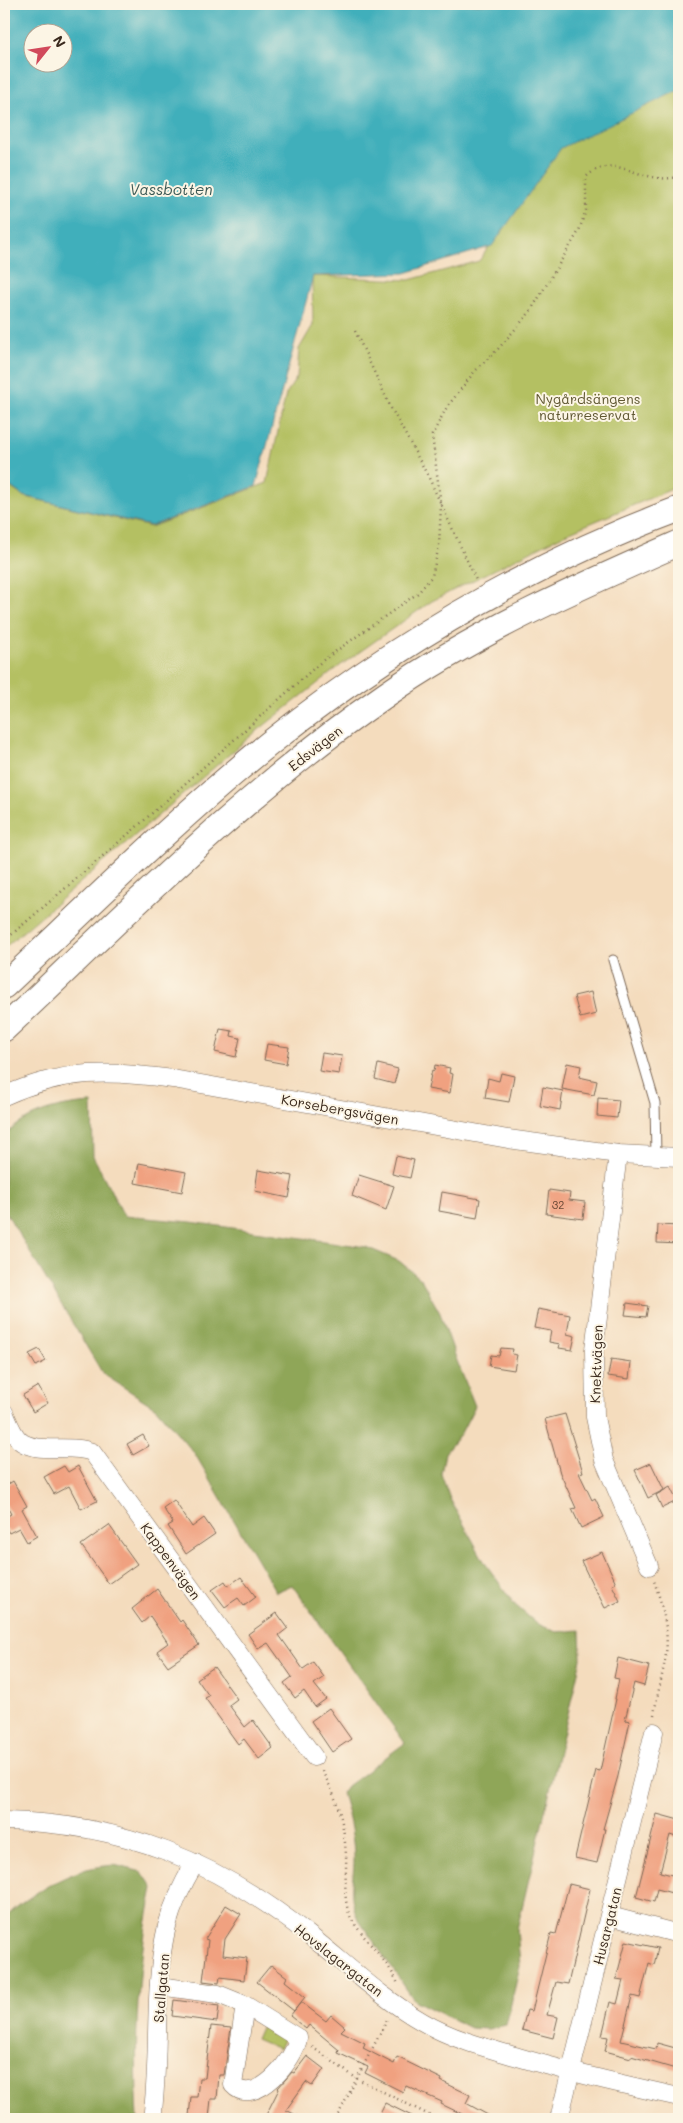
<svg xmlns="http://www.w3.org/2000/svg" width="683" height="2123" viewBox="0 0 683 2123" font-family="Mali,sans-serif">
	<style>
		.green { fill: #b4c062; stroke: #787540 }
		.forest { fill: #8fa658; stroke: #65683b }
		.water { fill: #3fafbb; stroke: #3d6c6c; fill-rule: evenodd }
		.building { fill: #f0a180 }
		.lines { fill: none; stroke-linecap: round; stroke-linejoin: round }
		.service-casing { stroke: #7c6856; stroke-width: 11 }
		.minor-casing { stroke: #7c6856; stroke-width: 19 }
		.secondary-casing { stroke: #7c6856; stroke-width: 27 }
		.path { stroke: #7c6856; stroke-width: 2.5; stroke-dasharray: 1 4; stroke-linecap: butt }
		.service { stroke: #fff; stroke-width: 9 }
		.minor { stroke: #fff; stroke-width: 18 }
		.secondary { stroke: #fff; stroke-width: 25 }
		.labels { text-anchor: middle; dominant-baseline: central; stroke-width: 4; stroke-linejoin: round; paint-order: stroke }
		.number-label { font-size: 11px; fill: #684836 }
		.park-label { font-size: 14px; fill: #5f5732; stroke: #fcf5e5 }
		.street-label { font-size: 14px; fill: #3b2a1e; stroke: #fcf5e5 }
		.water-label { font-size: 15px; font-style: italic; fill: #3c5955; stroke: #fcf5e5 }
	</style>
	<rect width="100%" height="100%" fill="#fcf5e5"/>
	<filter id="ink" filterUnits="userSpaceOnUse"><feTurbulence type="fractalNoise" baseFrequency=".02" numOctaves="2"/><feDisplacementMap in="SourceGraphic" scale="10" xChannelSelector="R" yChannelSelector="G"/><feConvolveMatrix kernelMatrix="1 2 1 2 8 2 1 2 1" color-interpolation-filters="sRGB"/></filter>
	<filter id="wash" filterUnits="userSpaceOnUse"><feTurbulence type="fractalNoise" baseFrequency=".0096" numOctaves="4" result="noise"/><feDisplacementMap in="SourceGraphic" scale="20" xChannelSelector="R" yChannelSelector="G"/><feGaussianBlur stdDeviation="1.12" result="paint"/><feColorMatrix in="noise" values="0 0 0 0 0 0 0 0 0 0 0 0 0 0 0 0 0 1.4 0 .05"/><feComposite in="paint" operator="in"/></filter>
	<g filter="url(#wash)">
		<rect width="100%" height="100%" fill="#f4dcbd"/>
		<g class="green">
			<path d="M603 4H679V486L565 534 432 601 341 665 252 735 4 948V483L23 496 151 527 267 483 286 394 297 377 299 349 313 325 312 276 409 280 479 261 561 144Z"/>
			<path d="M263 2023 286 2033 279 2049 256 2039Z"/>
		</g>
		<g class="forest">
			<path d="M92 1103 93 1156 124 1216 191 1222 366 1247 399 1261 421 1279 440 1313 457 1361 475 1406 461 1433 445 1453 441 1474 450 1499 485 1563 515 1605 536 1623 556 1632 580 1630 581 1659 517 1929 520 1966 506 2025 488 2029 470 2028 414 2000 358 1919C346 1890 355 1881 354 1854 353 1833 348 1813 342 1793L347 1786 405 1743 292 1585 276 1592 195 1454 156 1408 103 1374 4 1209V1137C26 1112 61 1105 92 1103Z"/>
			<path d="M114 1865 142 1872 153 1888C137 1963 134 2042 138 2119H4V1920C21 1899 60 1877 87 1869 95 1867 105 1866 114 1865Z"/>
		</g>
		<path class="water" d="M4 4H679V90L561 148 492 246 405 273 313 276 256 486 151 526 23 496 4 482ZM32 32H62V62H32Z"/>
		<g id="blocks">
			<g class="building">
				<path d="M591 992 596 1014 580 1018 574 996Z"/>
				<path d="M220 1029 232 1031 231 1036 240 1038 236 1057 215 1052Z"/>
				<path d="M267 1044 289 1047 286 1064 264 1060Z"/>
				<path d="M322 1053 342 1056 339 1074 319 1071Z"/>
				<path d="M567 1063 581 1066 579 1077 597 1081 594 1095 562 1089Z"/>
				<path d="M378 1064 398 1069 394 1084 375 1079Z"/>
				<path d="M435 1065 450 1068 449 1073 453 1074 450 1093 428 1089 432 1070 434 1071Z"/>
				<path d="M501 1073 514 1076 509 1102 485 1098 488 1078 499 1081Z"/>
				<path d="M543 1087 563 1091 560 1110 540 1106Z"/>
				<path d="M598 1098 619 1100 617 1118 597 1116Z"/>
				<path d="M396 1156 414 1160 410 1178 392 1174Z"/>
				<path d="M139 1163 186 1172 182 1192 135 1183Z"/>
				<path d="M258 1170 293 1176 289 1198 255 1191Z"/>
				<path d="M359 1175 394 1186 386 1210 352 1196Z"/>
				<path d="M549 1190 570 1193 569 1200 585 1202 583 1219 546 1214Z"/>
				<path d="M442 1192 480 1199 477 1218 439 1211Z"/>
				<path d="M658 1225 679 1226V1244L657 1243Z"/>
				<path d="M627 1303 648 1306 646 1317 625 1315Z"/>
				<path d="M538 1309 570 1315 567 1334 575 1336 572 1350 559 1348 560 1344 549 1342 551 1331 534 1328Z"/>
				<path d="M501 1348 513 1349 512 1354 517 1355 514 1370 489 1366 491 1355 499 1356Z"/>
				<path d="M39 1349 46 1361 36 1366 29 1354Z"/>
				<path d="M611 1359 631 1362 629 1379 608 1376Z"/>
				<path d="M38 1386 48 1403 33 1412 23 1395Z"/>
				<path d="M565 1414 583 1472 579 1473 592 1500 595 1498 604 1517 581 1528 572 1509 576 1508 560 1473 545 1419Z"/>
				<path d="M143 1435 149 1446 133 1455 127 1444Z"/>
				<path d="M651 1463 664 1490 648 1498 635 1470Z"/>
				<path d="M64 1466 68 1472 78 1466 97 1501 81 1509 69 1486 54 1494 44 1477Z"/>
				<path d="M13 1481 27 1506 22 1509 37 1536 27 1542 19 1528 9 1533 4 1525V1518L11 1514 4 1501V1487Z"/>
				<path d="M670 1487 677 1501 662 1508 656 1495Z"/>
				<path d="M174 1500 192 1527 204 1518 215 1534 186 1554 168 1526 173 1523 163 1508Z"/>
				<path d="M109 1525 137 1564 109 1584 81 1545Z"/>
				<path d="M602 1552 616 1583 612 1585 620 1601 605 1608 597 1592H596L581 1561Z"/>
				<path d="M241 1577 256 1597 244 1606 238 1598 225 1607 212 1590 225 1581 228 1586Z"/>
				<path d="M157 1589 180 1622 182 1620 199 1645 168 1666 157 1651 168 1643 150 1616 142 1623 132 1609Z"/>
				<path d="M277 1613 288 1628 279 1635 303 1669 313 1662 324 1677 314 1684 326 1699 315 1707 304 1691 295 1698 284 1683 292 1677 268 1643 258 1649 248 1634Z"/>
				<path d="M618 1658 649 1666 644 1686 634 1683 625 1720 630 1721 618 1776 603 1829H605L597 1863 575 1858 596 1770 600 1771 616 1699H615L619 1679 614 1678Z"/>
				<path d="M214 1667 237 1699 229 1705 245 1727 253 1720 273 1748 259 1759 244 1739 238 1744 205 1698 209 1696 197 1679Z"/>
				<path d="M329 1708 351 1739 332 1752 311 1721Z"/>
				<path d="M657 1814 679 1820V1838L670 1835 660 1872 676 1876 672 1893 657 1889 654 1902 636 1897Z"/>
				<path d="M569 1884 590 1889 568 1984 556 1982 547 2015 558 2017 553 2038 522 2030 527 2010 532 2011 551 1933 556 1934Z"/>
				<path d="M226 1905 241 1914 225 1939 223 1955 247 1958 244 1980 220 1977 219 1983 203 1981 208 1940 205 1939Z"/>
				<path d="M626 1941 658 1948 654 1965 649 1963 640 1998 632 1996 621 2041 656 2049 657 2043 679 2049V2070L631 2056V2058L605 2051 608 2037 602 2036 610 2002 617 2004 623 1980 616 1979Z"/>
				<path d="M271 1965 287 1977 285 1981 305 1997 294 2011 257 1982Z"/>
				<path d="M174 2000 219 2006 217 2022 172 2016Z"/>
				<path d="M301 2002 326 2021 331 2015 345 2027 341 2031 365 2043 363 2048 394 2064 397 2057 442 2079 441 2081 470 2095 466 2103 495 2119H461L464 2115 441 2104 442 2102 406 2086 403 2092 365 2073 368 2067 338 2053 339 2050 309 2025 306 2029 290 2016Z"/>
				<path d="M211 2026 231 2028 224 2075H219L217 2099H211L209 2118 189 2116 191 2097H197L199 2078H205Z"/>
				<path d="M307 2056 324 2069 312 2086 306 2082 286 2110 304 2119H264L279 2089 278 2088 292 2072 294 2073Z"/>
				<path d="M385 2103 418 2119H377Z"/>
			</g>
		</g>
	</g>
	<g filter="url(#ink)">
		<use href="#blocks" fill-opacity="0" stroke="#7c6856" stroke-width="1"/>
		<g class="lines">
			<defs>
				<path id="service" d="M613 960 655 1103 656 1156"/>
				<g id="minor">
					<path d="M4 1096C64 1069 110 1070 173 1079L508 1139 618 1154 679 1157"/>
					<path d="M618 1154 594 1350 595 1417 604 1460 649 1566"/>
					<path d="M4 1412C8 1421 12 1433 19 1440 35 1455 71 1443 92 1452L314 1757"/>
					<path d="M4 1821C123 1823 216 1861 309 1935 346 1964 381 1998 423 2022 452 2039 486 2048 518 2057 571 2073 625 2085 679 2097"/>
					<path d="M610 1916 679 1934"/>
					<path d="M159 1986 218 1994 245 2005 298 2038C296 2058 255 2109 233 2085L245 2005"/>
					<path d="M152 2119C161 2055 152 1989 167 1926 173 1903 183 1883 195 1863"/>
					<path d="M559 2119 654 1732"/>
				</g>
				<g id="secondary">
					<path d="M4 986C91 904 177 818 270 743 394 645 531 564 679 509"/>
					<path d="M4 1029C127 913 247 790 387 694 478 631 579 587 679 543"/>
				</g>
			</defs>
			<use href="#service" class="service-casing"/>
			<use href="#minor" class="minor-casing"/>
			<use href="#secondary" class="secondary-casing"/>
			<g class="path">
				<path d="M355 331 391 408 428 476 477 582"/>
				<path d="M4 941 140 824 322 661 418 593 432 576 439 546 441 505 432 435 447 407 475 371 498 349 530 312 579 231 586 210V177C611 154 632 176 660 178 666 179 673 178 679 177"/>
				<path d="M654 1715C657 1695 663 1674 666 1654 669 1629 662 1604 654 1581"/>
				<path d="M322 1771C338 1800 344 1822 346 1855 347 1875 342 1897 350 1916 359 1935 394 1967 398 1985"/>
				<path d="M312 2047 356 2078 437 2119"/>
				<path d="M336 2119 388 2018"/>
			</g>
			<use href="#service" class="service"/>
			<use href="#minor" class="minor"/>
			<use href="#secondary" class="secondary"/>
		</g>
	</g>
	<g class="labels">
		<g class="number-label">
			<text x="558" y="1204">32</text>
		</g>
		<g class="park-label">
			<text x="588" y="398">Nygårdsängens<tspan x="588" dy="16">naturreservat</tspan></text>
		</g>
		<g class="street-label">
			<text transform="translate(315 748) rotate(-38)">Edsvägen</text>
			<text transform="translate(340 1109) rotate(10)">Korsebergsvägen</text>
			<text transform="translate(596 1364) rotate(-88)">Knektvägen</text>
			<text transform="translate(171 1561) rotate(54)">Kappenvägen</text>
			<text transform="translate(607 1926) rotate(-76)">Husargatan</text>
			<text transform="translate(339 1960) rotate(38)">Hovslagargatan</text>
			<text transform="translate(161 1988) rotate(-85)">Stallgatan</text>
		</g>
		<g class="water-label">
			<text x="171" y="189">Vassbotten</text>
		</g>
	</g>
	<rect width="683" height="2123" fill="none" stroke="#fcf5e5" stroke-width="20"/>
	<g transform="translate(48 48) rotate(60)"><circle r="24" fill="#fcf5e5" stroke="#afa495"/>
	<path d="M0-4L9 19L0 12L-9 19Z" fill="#d1495b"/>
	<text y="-8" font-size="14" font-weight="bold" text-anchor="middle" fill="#3b2a1e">N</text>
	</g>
</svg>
